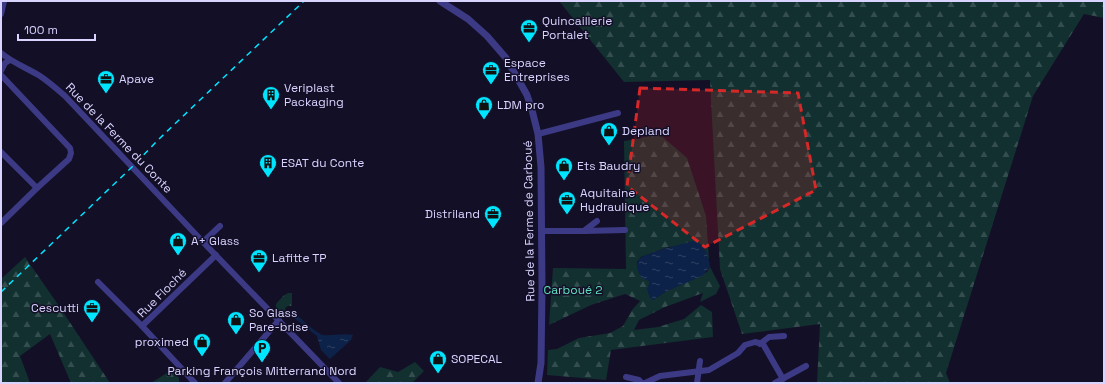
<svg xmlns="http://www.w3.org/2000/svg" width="1105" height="384" viewBox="0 0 1105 384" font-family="'Space Grotesk',sans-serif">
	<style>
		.grass { fill: url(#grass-tufts) }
		.forest { fill: url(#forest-firs) }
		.water { fill: url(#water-ripples) }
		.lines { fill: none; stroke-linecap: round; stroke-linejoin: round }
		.minor { stroke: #3d3a85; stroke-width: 6 }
		.tertiary { stroke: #3d3a85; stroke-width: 7 }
		.rail { stroke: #00e5ff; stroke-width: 1.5; stroke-dasharray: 6 5; stroke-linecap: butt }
		.marked { fill: #d62828; fill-opacity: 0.2; stroke: #d62828; stroke-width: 3; stroke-dasharray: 8 5; stroke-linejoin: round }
		.labels { text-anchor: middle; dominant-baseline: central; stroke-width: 3; stroke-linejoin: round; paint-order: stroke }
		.poi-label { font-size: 12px; fill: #d9d4ff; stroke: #130f26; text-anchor: start }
		.street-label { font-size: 12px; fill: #d9d4ff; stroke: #130f26 }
		.park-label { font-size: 12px; fill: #5fe0c0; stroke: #130f26 }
	</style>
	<defs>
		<pattern id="grass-tufts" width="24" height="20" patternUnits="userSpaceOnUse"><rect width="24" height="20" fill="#12302f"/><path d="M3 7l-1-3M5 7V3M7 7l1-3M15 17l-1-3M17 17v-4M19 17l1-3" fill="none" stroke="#344d4e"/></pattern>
		<pattern id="forest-firs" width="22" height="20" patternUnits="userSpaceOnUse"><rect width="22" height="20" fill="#12302f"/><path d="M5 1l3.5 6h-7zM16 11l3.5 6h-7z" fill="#344d4e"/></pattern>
		<pattern id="water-ripples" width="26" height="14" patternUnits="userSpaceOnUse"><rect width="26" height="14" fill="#0c2248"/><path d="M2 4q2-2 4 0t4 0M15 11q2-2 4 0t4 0" fill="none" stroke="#2f4163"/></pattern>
	</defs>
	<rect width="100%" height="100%" fill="#130f26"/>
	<path class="grass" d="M288 293H292V306H288L285 308 286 314H280L276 310V304L283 296Z"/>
	<g class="forest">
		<path d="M559 1H1104V18L1084 14 1033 96 946 373 950 383 817 382 820 324 742 334 720 269 710 80 624 82Z"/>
		<path d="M658 133 687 158 706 216 709 260 703 245 668 247 641 257 637 262V267L649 281 650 283C645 290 649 295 653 300L665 292 707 272 710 267 720 286 716 294 700 302 703 293 665 307 639 320 634 330 658 327 684 319 701 305 712 312 713 337 611 350 606 380 547 375 548 350 557 349 579 338 610 333 623 326 632 310 640 301 625 294 591 305 549 325 553 268 626 269 624 141 638 139Z"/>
		<path d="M25 257 59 306 110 383H71L50 334 20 356 30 383H1V279Z"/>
		<path d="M415 362 424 371 412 383H365L380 367 398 372Z"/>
		<path d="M170 371 175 373 179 378V383H151Z"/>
	</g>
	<g class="water">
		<path d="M693 241C705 243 709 257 710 267L702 276 665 292 653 300H652C648 295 646 288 650 283L649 281C643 279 640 277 638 271 636 266 637 260 642 257 645 255 650 254 654 252 667 248 680 244 693 241Z"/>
		<path d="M295 314C302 319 317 334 323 335 333 336 343 333 353 335L351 340 330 359 321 350 317 336 293 317Z"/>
	</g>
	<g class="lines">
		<g class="minor">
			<path d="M1 14 4 1"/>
			<path d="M1 53C13 63 27 68 40 76 49 82 57 89 65 96L203 242 339 383"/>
			<path d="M1 71 5 63 10 60"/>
			<path d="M1 75 70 148 71 153 69 159 37 188 1 223"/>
			<path d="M538 134 618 113"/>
			<path d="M1 152 37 188"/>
			<path d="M541 231H584L597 221"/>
			<path d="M584 231 625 230"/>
			<path d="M203 242 220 226"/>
			<path d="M98 282 142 326"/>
			<path d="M760 344 769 337 784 336"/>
			<path d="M626 377 639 380 642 383"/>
			<path d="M195 383 142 326 216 255"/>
			<path d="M225 383 279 320"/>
			<path d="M645 383 660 376 709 370 738 353 745 345 755 342 763 344 783 379"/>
			<path d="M697 383 700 361"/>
			<path d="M775 383 806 366"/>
		</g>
		<path class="tertiary" d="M440 1 468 19 487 36 506 58 527 95 532 110 538 134 541 167 542 288 541 363 538 383"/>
		<path class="rail" d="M1 292 132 167 159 139 304 1"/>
	</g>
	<path class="marked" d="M640 88 798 93 816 190 705 247 627 186Z"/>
	<defs>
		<symbol id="office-pin" viewBox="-11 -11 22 30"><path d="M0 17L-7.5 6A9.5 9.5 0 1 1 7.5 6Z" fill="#00e5ff" stroke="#130f26"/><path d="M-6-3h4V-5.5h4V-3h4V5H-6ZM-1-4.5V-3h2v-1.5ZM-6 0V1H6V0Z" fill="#111"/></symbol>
		<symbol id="building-pin" viewBox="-11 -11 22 30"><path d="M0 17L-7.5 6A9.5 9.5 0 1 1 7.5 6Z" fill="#00e5ff" stroke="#130f26"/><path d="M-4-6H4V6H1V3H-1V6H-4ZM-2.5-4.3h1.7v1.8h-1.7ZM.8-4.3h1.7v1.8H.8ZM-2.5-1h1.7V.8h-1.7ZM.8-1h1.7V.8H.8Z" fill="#111"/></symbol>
		<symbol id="shop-pin" viewBox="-11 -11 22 30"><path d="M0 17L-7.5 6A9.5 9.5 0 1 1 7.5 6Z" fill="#00e5ff" stroke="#130f26"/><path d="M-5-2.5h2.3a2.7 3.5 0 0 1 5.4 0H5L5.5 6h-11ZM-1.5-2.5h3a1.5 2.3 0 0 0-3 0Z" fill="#111"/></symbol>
		<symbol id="parking-pin" viewBox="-11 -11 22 30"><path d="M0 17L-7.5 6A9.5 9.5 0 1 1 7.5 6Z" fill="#00e5ff" stroke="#130f26"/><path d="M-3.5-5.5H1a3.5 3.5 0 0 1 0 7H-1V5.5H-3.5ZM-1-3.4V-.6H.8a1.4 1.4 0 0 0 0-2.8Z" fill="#111"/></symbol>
	</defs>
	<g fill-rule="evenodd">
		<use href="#office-pin" x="519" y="18" width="20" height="27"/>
		<use href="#office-pin" x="481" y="60" width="20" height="27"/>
		<use href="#office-pin" x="96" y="69" width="20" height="27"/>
		<use href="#building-pin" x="261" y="85" width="20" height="27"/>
		<use href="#shop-pin" x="474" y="95" width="20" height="27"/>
		<use href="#shop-pin" x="599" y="121" width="20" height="27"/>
		<use href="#building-pin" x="258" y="153" width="20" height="27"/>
		<use href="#shop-pin" x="554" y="156" width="20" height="27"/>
		<use href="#office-pin" x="557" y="190" width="20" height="27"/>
		<use href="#office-pin" x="483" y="204" width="20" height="27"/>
		<use href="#shop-pin" x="168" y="231" width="20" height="27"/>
		<use href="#office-pin" x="249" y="248" width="20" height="27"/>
		<use href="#office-pin" x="82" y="298" width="20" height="27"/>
		<use href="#shop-pin" x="226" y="310" width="20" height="27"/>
		<use href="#shop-pin" x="192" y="332" width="20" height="27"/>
		<use href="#parking-pin" x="252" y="338" width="20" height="27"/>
		<use href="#shop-pin" x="428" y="349" width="20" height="27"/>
	</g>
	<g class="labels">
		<g class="poi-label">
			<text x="542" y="21">Quincaillerie<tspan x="542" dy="14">Portalet</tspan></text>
			<text x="504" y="63">Espace<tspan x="504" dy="14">Entreprises</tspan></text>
			<text x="119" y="79">Apave</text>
			<text x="284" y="88">Veriplast<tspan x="284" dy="14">Packaging</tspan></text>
			<text x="497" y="105">LDM pro</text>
			<text x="622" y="131">Depland</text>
			<text x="281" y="163">ESAT du Conte</text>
			<text x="577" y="166">Ets Baudry</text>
			<text x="580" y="193">Aquitaine<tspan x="580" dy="14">Hydraulique</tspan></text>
			<text x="480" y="214" text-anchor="end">Distriland</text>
			<text x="191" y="241">A+ Glass</text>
			<text x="272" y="258">Lafitte TP</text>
			<text x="79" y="308" text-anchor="end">Cescutti</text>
			<text x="249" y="313">So Glass<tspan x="249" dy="14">Pare-brise</tspan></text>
			<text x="189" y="342" text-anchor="end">proximed</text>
			<text x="451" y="359">SOPECAL</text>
			<text x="262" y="371" text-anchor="middle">Parking François Mitterrand Nord</text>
		</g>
		<g class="street-label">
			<text transform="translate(119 138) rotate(46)">Rue de la Ferme du Conte</text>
			<text transform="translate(529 221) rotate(-91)">Rue de la Ferme de Carboué</text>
			<text transform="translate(162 293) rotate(-45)">Rue Floché</text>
		</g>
		<g class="park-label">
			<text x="573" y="290">Carboué 2</text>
		</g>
	</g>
	<rect width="1105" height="384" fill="none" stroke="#d9d4ff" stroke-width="4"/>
	<path d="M18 34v6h77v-6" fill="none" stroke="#d9d4ff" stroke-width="2"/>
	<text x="24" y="34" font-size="12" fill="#d9d4ff" stroke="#130f26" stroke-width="3" paint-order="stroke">100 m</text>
</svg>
